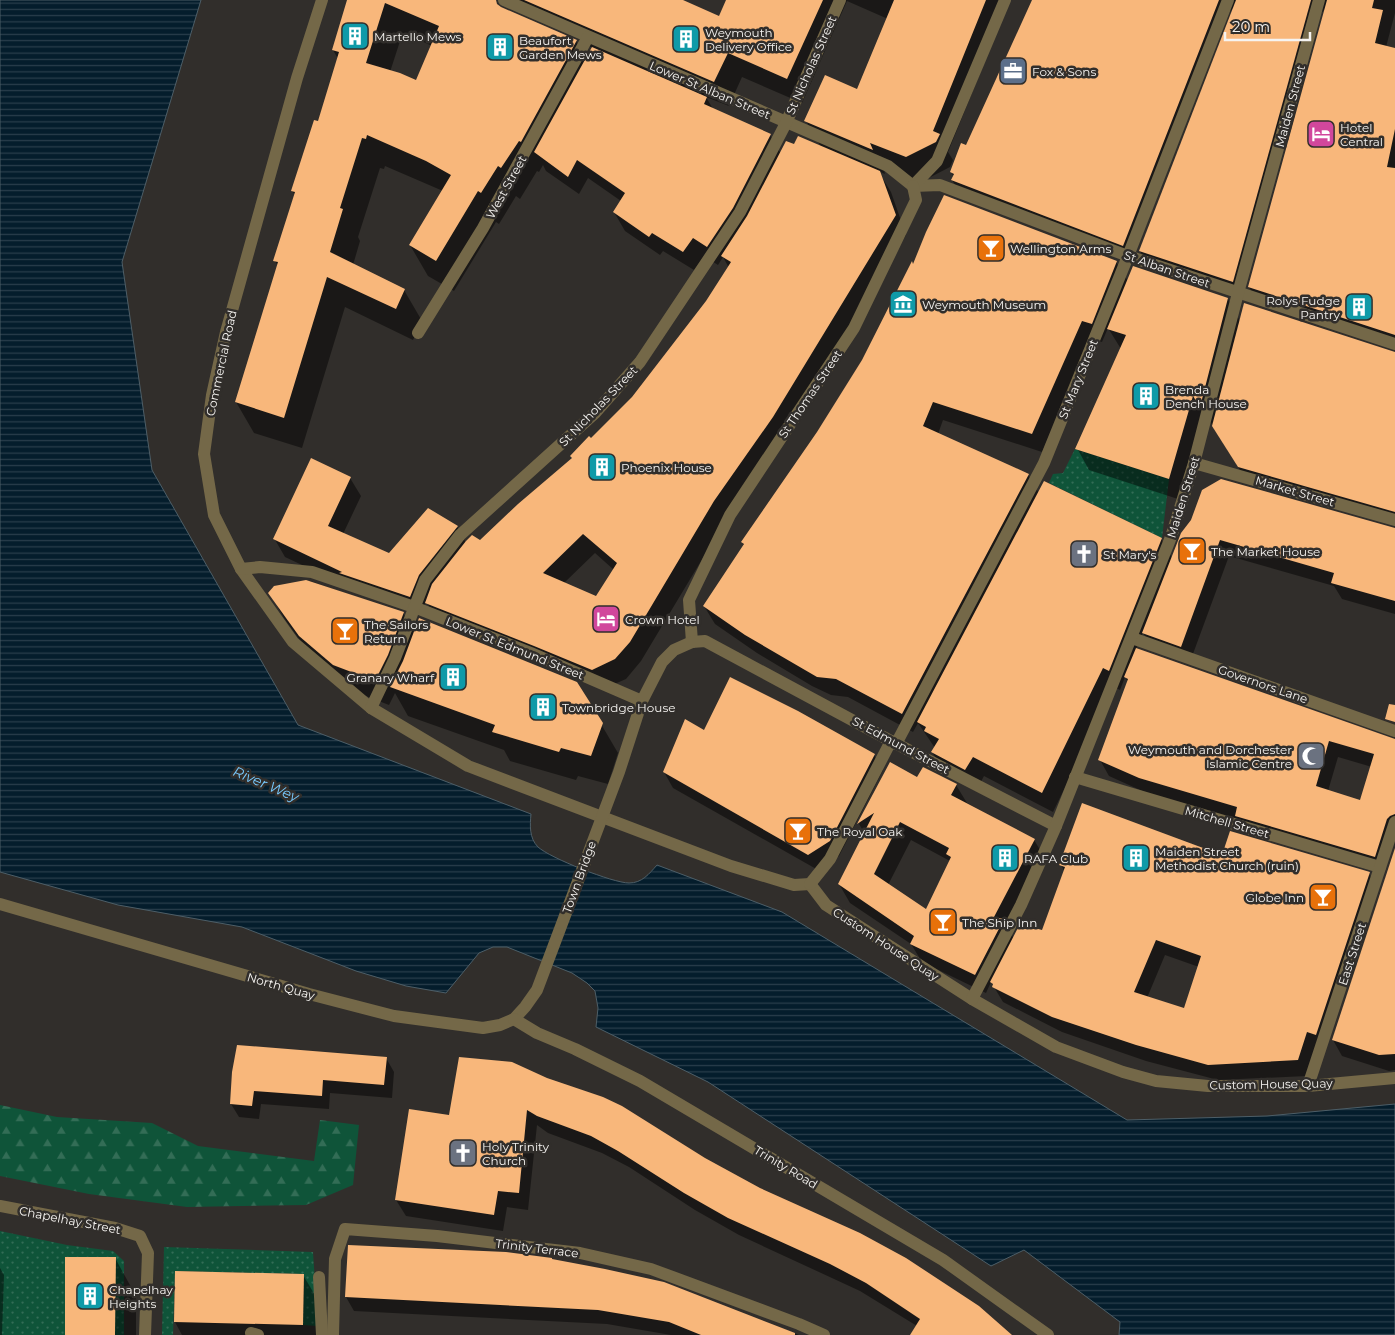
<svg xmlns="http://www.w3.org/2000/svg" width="1395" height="1335" viewBox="0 0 1395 1335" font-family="Montserrat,sans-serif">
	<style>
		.grass { fill: url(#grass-dots) }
		.forest { fill: url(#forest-firs) }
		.water { fill: url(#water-rules); stroke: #4d5e67 }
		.shadow { fill: #0007; fill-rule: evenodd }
		.building { fill: #f8b77b; fill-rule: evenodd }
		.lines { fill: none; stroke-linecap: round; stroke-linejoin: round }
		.minor { stroke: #746848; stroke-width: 12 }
		.labels { text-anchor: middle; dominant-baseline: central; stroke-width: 5; stroke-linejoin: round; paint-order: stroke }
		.poi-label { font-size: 12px; fill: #f6f4f1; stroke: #312e2b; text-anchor: start }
		.street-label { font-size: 12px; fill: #f6f4f1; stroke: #312e2b }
		.water-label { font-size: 14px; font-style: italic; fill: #77c9fd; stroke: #312e2b }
	</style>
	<defs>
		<pattern id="grass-dots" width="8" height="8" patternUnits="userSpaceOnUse" patternTransform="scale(1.25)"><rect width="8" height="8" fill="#0f5439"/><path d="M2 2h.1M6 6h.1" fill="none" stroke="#336d56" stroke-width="1.8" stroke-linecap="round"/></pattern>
		<pattern id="forest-firs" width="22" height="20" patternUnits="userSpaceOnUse" patternTransform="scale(1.25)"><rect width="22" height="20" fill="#0f5439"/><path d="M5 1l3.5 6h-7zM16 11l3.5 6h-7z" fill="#336d56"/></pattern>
		<pattern id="water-rules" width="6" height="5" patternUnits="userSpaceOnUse" patternTransform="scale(1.25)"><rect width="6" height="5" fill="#041d2c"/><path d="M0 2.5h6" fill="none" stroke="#293e4b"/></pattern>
	</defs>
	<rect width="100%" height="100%" fill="#312e2b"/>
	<g class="grass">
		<path d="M1075 449 1169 479 1162 538 1049 483 1053 474 1063 473Z"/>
		<path d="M0 1231 67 1245 113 1251 124 1261V1335H115V1257H65V1335H0Z"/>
		<path d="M164 1247 313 1252 318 1326 303 1325 304 1274 175 1271 173 1335H162Z"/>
	</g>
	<path class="forest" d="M0 1105 57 1117 152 1123 198 1146 314 1161 320 1120 359 1125 353 1185 306 1205 187 1207 89 1194 0 1176Z"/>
	<path class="water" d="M0 0H201L122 262 152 470 298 725 531 814C530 825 529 838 538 847 550 858 613 883 629 883 642 883 649 874 657 865L782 912 1127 1120 1267 1116 1395 1104V1335H1119L1120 1322 1024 1250 991 1266 708 1082 596 1027 598 1008 595 991 587 983 572 973 507 947H493L479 953 446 993 406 986 356 971 242 927 118 905 0 872Z"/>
	<g class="shadow">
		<path d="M348 0H449L576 41 586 59 593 48 582 43 573 28 513 0H681L720 18 728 0H1010L948 152 953 160 950 167 921 182 883 167 885 174 878 171 891 192 906 235 784 436 725 521 641 661 626 679 603 689 546 665 438 622 426 601 420 615 349 587 285 557 274 538 350 478 361 496 343 534 390 555 457 527 466 543 480 541 573 459 633 398 707 302 729 268 723 257 718 265 704 256 694 270 663 251 660 255 625 231 614 212 621 201 588 178 579 194 546 171 543 165 539 172 537 171 520 199 516 196 499 224 496 222 454 291 428 276 410 245 443 191 385 166 384 169 380 168 358 237 360 241 353 265 404 290 422 321 413 340 345 307 302 448 254 433 236 402 278 266 275 261 295 195 292 191 318 123 338 59 333 50ZM847 1 888 19 858 90 806 121 821 147 795 146 781 154 770 135 713 109 706 97 729 106 742 77 802 103ZM402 35 414 41 415 38 432 46 417 82 390 72ZM595 553 614 570 596 598 564 583Z"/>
		<path d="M1033 0H1395V13L1386 47 1395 49V348L1259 303 1249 287 1326 8 1320 14 1242 297 1149 267 1140 251 1235 6 1229 13 1132 261 962 196 952 180 954 177 951 172 966 147Z"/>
		<path d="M1116 262 1128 281 1228 299 1240 321 1395 353V524L1248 483 1206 415 1181 500 1089 470 1077 448 1121 349 1108 328 1102 342 1092 339 1042 452 943 420 938 434 1028 475 1039 493 1161 539 1172 558 1182 533 1395 529V614L1342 599 1334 586 1229 556 1190 662 1152 649 1143 632 1136 649 1395 740V839L1384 872 1149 794 1109 776 1100 760 1128 682 1125 677 1120 690 1114 687 1053 812 984 776 977 789 944 772 932 752 935 748 918 723 913 732 848 697 831 695 812 686 757 653 715 624 704 606 744 546 742 542 818 433 863 360 914 266ZM1338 757 1372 767 1361 801 1328 791Z"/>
		<path d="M310 581 403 613 415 633 601 724 618 753 608 784 578 776 576 780 510 761 504 750 408 716 395 693 389 705 348 689 315 661 284 618 270 593 275 588Z"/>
		<path d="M705 731 874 755 883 770 839 856 818 870 673 788 664 772Z"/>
		<path d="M890 763 918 778 956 785 967 803 1034 840 1045 858 1008 928 1014 939 1043 931 1065 872 1061 865 1223 856 1369 874 1378 889 1307 1076 1218 1080 1146 1061 1062 1032 1003 1002 991 982 986 993 922 962 911 944 850 903 839 884 865 834 859 824ZM911 840 950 861 927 911 888 885ZM1165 955 1199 967 1184 1010 1147 998Z"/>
		<path d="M1395 852V1070L1389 1071 1342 1056 1333 1040Z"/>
		<path d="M386 1058 394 1072 392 1098 330 1093 329 1109 261 1104 259 1119 239 1117 231 1104 233 1072Z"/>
		<path d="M460 1059 705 1159 1010 1335H911L917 1326 860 1291 739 1235 695 1210 629 1167 602 1153 548 1133 537 1125 528 1210 507 1207 503 1231 406 1216 396 1200 450 1116Z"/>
		<path d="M349 1246 663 1284 799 1335H671L607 1324 354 1311 346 1297Z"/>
		<path d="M115 1258 136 1296V1335H66Z"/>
		<path d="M0 1268 4 1275 2 1335H0Z"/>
		<path d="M303 1275 325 1312V1335H182L175 1322Z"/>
	</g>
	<g class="building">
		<path d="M347 0H496L497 4 501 7 577 40 521 142 519 141 501 168 498 166 481 193 478 191 436 261 409 245 451 175 426 161 367 135 366 139 362 138 340 208 343 209 330 252 405 289 396 309 327 277 284 418 235 402 278 262 273 261 295 192 291 191 314 120 318 121 339 52 332 50ZM385 3 439 26 416 80 400 73 366 63Z"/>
		<path d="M524 0H683L719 16 726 0H823L787 79 728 53 714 82Z"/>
		<path d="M894 0H986L933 131 940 134 936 142 906 157 870 143 873 150 804 121 825 75 857 89Z"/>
		<path d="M1032 0H1219L1123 246 951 180 954 174 950 172 961 143 966 145Z"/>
		<path d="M1236 0H1311L1233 282 1139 251Z"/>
		<path d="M1327 0H1374L1372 8 1383 10 1375 43 1395 48V129L1387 167 1395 168V335L1248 287Z"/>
		<path d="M592 47 707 97 704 104 771 134 733 208 707 247 693 238 683 252 652 233 649 237 613 212 625 193 577 160 568 177 534 152Z"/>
		<path d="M798 136 880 171 896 215 773 417 714 501 630 642 615 659 592 670 534 646 425 603 432 584 466 541 472 535 480 540 518 504 572 458 570 456 589 436 591 438 632 397 706 301 731 262 721 256 747 216 786 141 794 144ZM583 534 617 563 596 596 543 573Z"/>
		<path d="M944 195 1117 261 1092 324 1082 321 1032 434 933 402 923 426 1029 474 902 714 836 679 817 677 745 635 703 606 744 544 741 542 817 432 862 360 912 261 913 264 926 232Z"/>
		<path d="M1133 266 1228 298 1200 407 1193 396 1169 479 1075 449 1126 335 1107 329Z"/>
		<path d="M1244 303 1395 352V512L1238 467 1212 426Z"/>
		<path d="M311 458 351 477 328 526 389 553 428 508 458 526 419 575 410 597 339 573 342 572 273 539Z"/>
		<path d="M1221 479 1395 528V601L1331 583 1334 573 1220 540 1181 647 1142 633 1181 533 1191 520 1202 490Z"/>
		<path d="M1044 481 1162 538 1109 671 1103 668 1042 793 973 757 965 770 931 752 939 739 924 731 926 727 917 722Z"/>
		<path d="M306 580 404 612 388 655 375 681 333 665 299 636 268 593 274 586Z"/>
		<path d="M419 618 577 682 603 723 591 756 561 748 559 752 492 732 495 725 390 687 403 661Z"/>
		<path d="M1136 648 1395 739V814L1390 816 1387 819 1375 857 1235 816 1237 807 1139 778 1098 760 1128 679 1124 677ZM1329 741 1374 754 1360 800 1316 786Z"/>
		<path d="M730 677 798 711 875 754 830 841 808 855 663 772 685 719 704 730Z"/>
		<path d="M1389 704 1395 705V722L1385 719Z"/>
		<path d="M890 762 917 777 923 767 957 784 951 795 1035 839 994 917 1004 919 975 975 910 944 914 936 838 884 874 813 857 824ZM900 822 949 848 946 854 951 857 926 909 874 874Z"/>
		<path d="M1082 803 1222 855 1230 831 1370 872 1316 1035 1307 1032 1298 1060 1208 1065 1136 1045 1052 1017 992 987 993 984 990 982 1020 924 1042 930 1065 867 1059 865ZM1156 940 1201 956 1184 1008 1134 992Z"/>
		<path d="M1395 848V1054L1379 1055 1332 1040Z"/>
		<path d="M237 1045 387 1057 384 1085 323 1080 322 1096 254 1091 252 1106 230 1104 232 1072Z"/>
		<path d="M459 1057 512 1062 547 1078 603 1097 622 1106 705 1158 760 1188 860 1233 906 1258 979 1306 1012 1335H910L920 1319 866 1283 830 1264 728 1218 684 1193 618 1151 591 1136 537 1116 527 1110 519 1193 498 1191 494 1215 395 1200 409 1109 449 1115Z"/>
		<path d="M348 1245 506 1252 552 1258V1259L605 1269 664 1282 795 1333V1335H701L669 1322 598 1310 345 1297Z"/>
		<path d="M65 1257H116L115 1335H65Z"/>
		<path d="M175 1271 304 1274 303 1325 174 1322Z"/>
	</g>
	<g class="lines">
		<g class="minor">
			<path d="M322 0 297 78 226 332 212 395 204 454 214 515 241 569 293 642 371 708 468 766 731 866 794 885 810 884"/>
			<path d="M504 0 888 166 913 186"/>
			<path d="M913 186 940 185 1128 256 1395 344"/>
			<path d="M913 186 937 161 1005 0"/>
			<path d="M418 333 483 228 588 37"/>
			<path d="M1194 463 1395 520"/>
			<path d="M241 569 260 567 312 572 414 607 531 653 642 701"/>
			<path d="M1132 638 1395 731"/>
			<path d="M692 642 689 600 730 515 854 328 916 200 913 186"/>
			<path d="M371 708 395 658 425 580 460 535 595 413 640 362 740 212 786 123 840 0"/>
			<path d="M896 744 1044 463 1128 256 1228 0"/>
			<path d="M1075 777 1380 867"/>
			<path d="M810 884 826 905 972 999 1056 1047 1123 1072 1156 1081 1208 1086H1308L1395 1078"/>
			<path d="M810 884 830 859 891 741"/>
			<path d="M0 904 309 994 394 1016 483 1028 500 1025 514 1019 525 1007 537 990 619 772 642 701 662 662 674 650 692 642 705 641 891 741 1056 826"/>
			<path d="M972 999 1021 905 1056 826 1171 537 1194 463 1238 293 1319 0"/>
			<path d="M514 1019 537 1033 575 1049 640 1081 943 1260 1048 1335"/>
			<path d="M1308 1086 1395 822"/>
			<path d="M0 1206 115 1228 140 1236 148 1253 145 1335"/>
			<path d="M319 1277 322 1335"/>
			<path d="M251 1333 258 1335"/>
			<path d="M333 1335 335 1259 345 1229 437 1236 580 1253 651 1269 799 1324 824 1335"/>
		</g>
	</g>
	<defs>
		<symbol id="building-square" viewBox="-11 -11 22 22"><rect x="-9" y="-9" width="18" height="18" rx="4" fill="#0f9aa8" stroke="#312e2b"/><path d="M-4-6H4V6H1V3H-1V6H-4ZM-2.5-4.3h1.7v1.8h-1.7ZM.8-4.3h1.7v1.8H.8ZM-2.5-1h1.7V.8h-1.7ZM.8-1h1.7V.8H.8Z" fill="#fff"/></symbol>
		<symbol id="office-square" viewBox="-11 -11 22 22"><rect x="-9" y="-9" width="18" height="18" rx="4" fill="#5c6f8a" stroke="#312e2b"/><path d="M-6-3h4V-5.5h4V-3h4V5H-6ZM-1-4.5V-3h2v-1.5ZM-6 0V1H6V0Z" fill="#fff"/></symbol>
		<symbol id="hotel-square" viewBox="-11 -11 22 22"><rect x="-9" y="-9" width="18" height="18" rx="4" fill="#d1479c" stroke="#312e2b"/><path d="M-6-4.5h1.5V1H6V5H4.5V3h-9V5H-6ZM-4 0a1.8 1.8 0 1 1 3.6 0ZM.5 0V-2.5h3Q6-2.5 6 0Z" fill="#fff"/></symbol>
		<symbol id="bar-square" viewBox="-11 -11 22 22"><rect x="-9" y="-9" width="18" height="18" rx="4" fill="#e8710a" stroke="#312e2b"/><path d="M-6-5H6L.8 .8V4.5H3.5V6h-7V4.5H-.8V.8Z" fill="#fff"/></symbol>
		<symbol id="museum-square" viewBox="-11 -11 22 22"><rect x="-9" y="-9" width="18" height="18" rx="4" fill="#0f9aa8" stroke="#312e2b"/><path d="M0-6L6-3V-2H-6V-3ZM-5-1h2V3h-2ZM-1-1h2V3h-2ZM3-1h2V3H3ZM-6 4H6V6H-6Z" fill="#fff"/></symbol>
		<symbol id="church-square" viewBox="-11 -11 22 22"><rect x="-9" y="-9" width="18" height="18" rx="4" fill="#6b7280" stroke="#312e2b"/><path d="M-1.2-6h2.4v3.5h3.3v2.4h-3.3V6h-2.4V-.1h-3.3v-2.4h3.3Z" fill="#fff"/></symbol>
		<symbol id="mosque-square" viewBox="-11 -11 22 22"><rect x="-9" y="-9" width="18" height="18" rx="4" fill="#6b7280" stroke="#312e2b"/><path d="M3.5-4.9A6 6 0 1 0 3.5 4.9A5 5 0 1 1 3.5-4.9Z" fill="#fff"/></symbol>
	</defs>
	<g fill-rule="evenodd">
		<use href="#building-square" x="339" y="20" width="32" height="32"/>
		<use href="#building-square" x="670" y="23" width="32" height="32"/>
		<use href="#building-square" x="484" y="31" width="32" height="32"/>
		<use href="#office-square" x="997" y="55" width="32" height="32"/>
		<use href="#hotel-square" x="1305" y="118" width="32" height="32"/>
		<use href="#bar-square" x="975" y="232" width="32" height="32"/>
		<use href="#museum-square" x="887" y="288" width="32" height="32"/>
		<use href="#building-square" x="1343" y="291" width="32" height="32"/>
		<use href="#building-square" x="1130" y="380" width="32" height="32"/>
		<use href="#building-square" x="586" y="451" width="32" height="32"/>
		<use href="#bar-square" x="1176" y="535" width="32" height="32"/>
		<use href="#church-square" x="1068" y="538" width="32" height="32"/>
		<use href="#hotel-square" x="590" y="603" width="32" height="32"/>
		<use href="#bar-square" x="329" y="615" width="32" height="32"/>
		<use href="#building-square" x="437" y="661" width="32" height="32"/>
		<use href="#building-square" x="527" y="691" width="32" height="32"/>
		<use href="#mosque-square" x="1295" y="740" width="32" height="32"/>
		<use href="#bar-square" x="782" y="815" width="32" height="32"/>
		<use href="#building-square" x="989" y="842" width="32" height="32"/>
		<use href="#building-square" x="1120" y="842" width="32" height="32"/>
		<use href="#bar-square" x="1307" y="881" width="32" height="32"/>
		<use href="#bar-square" x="927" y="906" width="32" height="32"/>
		<use href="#church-square" x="447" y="1137" width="32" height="32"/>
		<use href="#building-square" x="74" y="1280" width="32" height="32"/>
	</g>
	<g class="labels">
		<g class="poi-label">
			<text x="705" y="32">Weymouth<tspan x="705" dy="14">Delivery Office</tspan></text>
			<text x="374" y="36">Martello Mews</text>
			<text x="519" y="40">Beaufort<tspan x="519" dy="14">Garden Mews</tspan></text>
			<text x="1032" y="71">Fox &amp; Sons</text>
			<text x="1340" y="127">Hotel<tspan x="1340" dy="14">Central</tspan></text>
			<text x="1010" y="248">Wellington Arms</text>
			<text x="1340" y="300" text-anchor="end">Rolys Fudge<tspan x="1340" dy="14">Pantry</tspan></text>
			<text x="922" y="304">Weymouth Museum</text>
			<text x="1165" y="389">Brenda<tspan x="1165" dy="14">Dench House</tspan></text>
			<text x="621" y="467">Phoenix House</text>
			<text x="1211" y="551">The Market House</text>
			<text x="1103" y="554">St Mary's</text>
			<text x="625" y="619">Crown Hotel</text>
			<text x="364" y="624">The Sailors<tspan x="364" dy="14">Return</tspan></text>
			<text x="434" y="677" text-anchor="end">Granary Wharf</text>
			<text x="562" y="707">Townbridge House</text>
			<text x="1292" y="749" text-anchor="end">Weymouth and Dorchester<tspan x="1292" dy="14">Islamic Centre</tspan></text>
			<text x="817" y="831">The Royal Oak</text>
			<text x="1155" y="851">Maiden Street<tspan x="1155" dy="14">Methodist Church (ruin)</tspan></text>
			<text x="1024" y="858">RAFA Club</text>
			<text x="1304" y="897" text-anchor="end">Globe Inn</text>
			<text x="962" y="922">The Ship Inn</text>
			<text x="482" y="1146">Holy Trinity<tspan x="482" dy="14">Church</tspan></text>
			<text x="109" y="1289">Chapelhay<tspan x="109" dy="14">Heights</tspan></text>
		</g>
		<g class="street-label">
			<text transform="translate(811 65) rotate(-66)">St Nicholas Street</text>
			<text transform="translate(710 90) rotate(23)">Lower St Alban Street</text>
			<text transform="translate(1290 106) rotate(-75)">Maiden Street</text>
			<text transform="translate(506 187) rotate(-61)">West Street</text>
			<text transform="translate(1167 269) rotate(19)">St Alban Street</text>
			<text transform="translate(221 363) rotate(-78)">Commercial Road</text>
			<text transform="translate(1078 379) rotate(-68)">St Mary Street</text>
			<text transform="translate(810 394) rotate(-56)">St Thomas Street</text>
			<text transform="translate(598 406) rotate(-46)">St Nicholas Street</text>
			<text transform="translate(1295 491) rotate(16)">Market Street</text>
			<text transform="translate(1183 497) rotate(-73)">Maiden Street</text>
			<text transform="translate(515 648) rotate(22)">Lower St Edmund Street</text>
			<text transform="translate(1263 684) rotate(19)">Governors Lane</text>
			<text transform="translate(901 745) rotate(28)">St Edmund Street</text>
			<text transform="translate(1227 822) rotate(16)">Mitchell Street</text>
			<text transform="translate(579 877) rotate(-70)">Town Bridge</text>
			<text transform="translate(886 944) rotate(33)">Custom House Quay</text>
			<text transform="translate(1352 954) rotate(-72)">East Street</text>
			<text transform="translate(281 986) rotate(16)">North Quay</text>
			<text transform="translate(1271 1084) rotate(-1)">Custom House Quay</text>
			<text transform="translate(786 1167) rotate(31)">Trinity Road</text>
			<text transform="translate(70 1220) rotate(11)">Chapelhay Street</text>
			<text transform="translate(537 1248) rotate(7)">Trinity Terrace</text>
		</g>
		<g class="water-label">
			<text transform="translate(266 784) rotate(23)">River Wey</text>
		</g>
	</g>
	<path d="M1225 32v8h85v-8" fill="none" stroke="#f6f4f1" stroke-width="2.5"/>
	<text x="1232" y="32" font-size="15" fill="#f6f4f1" stroke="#312e2b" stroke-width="4" paint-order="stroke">20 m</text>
</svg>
